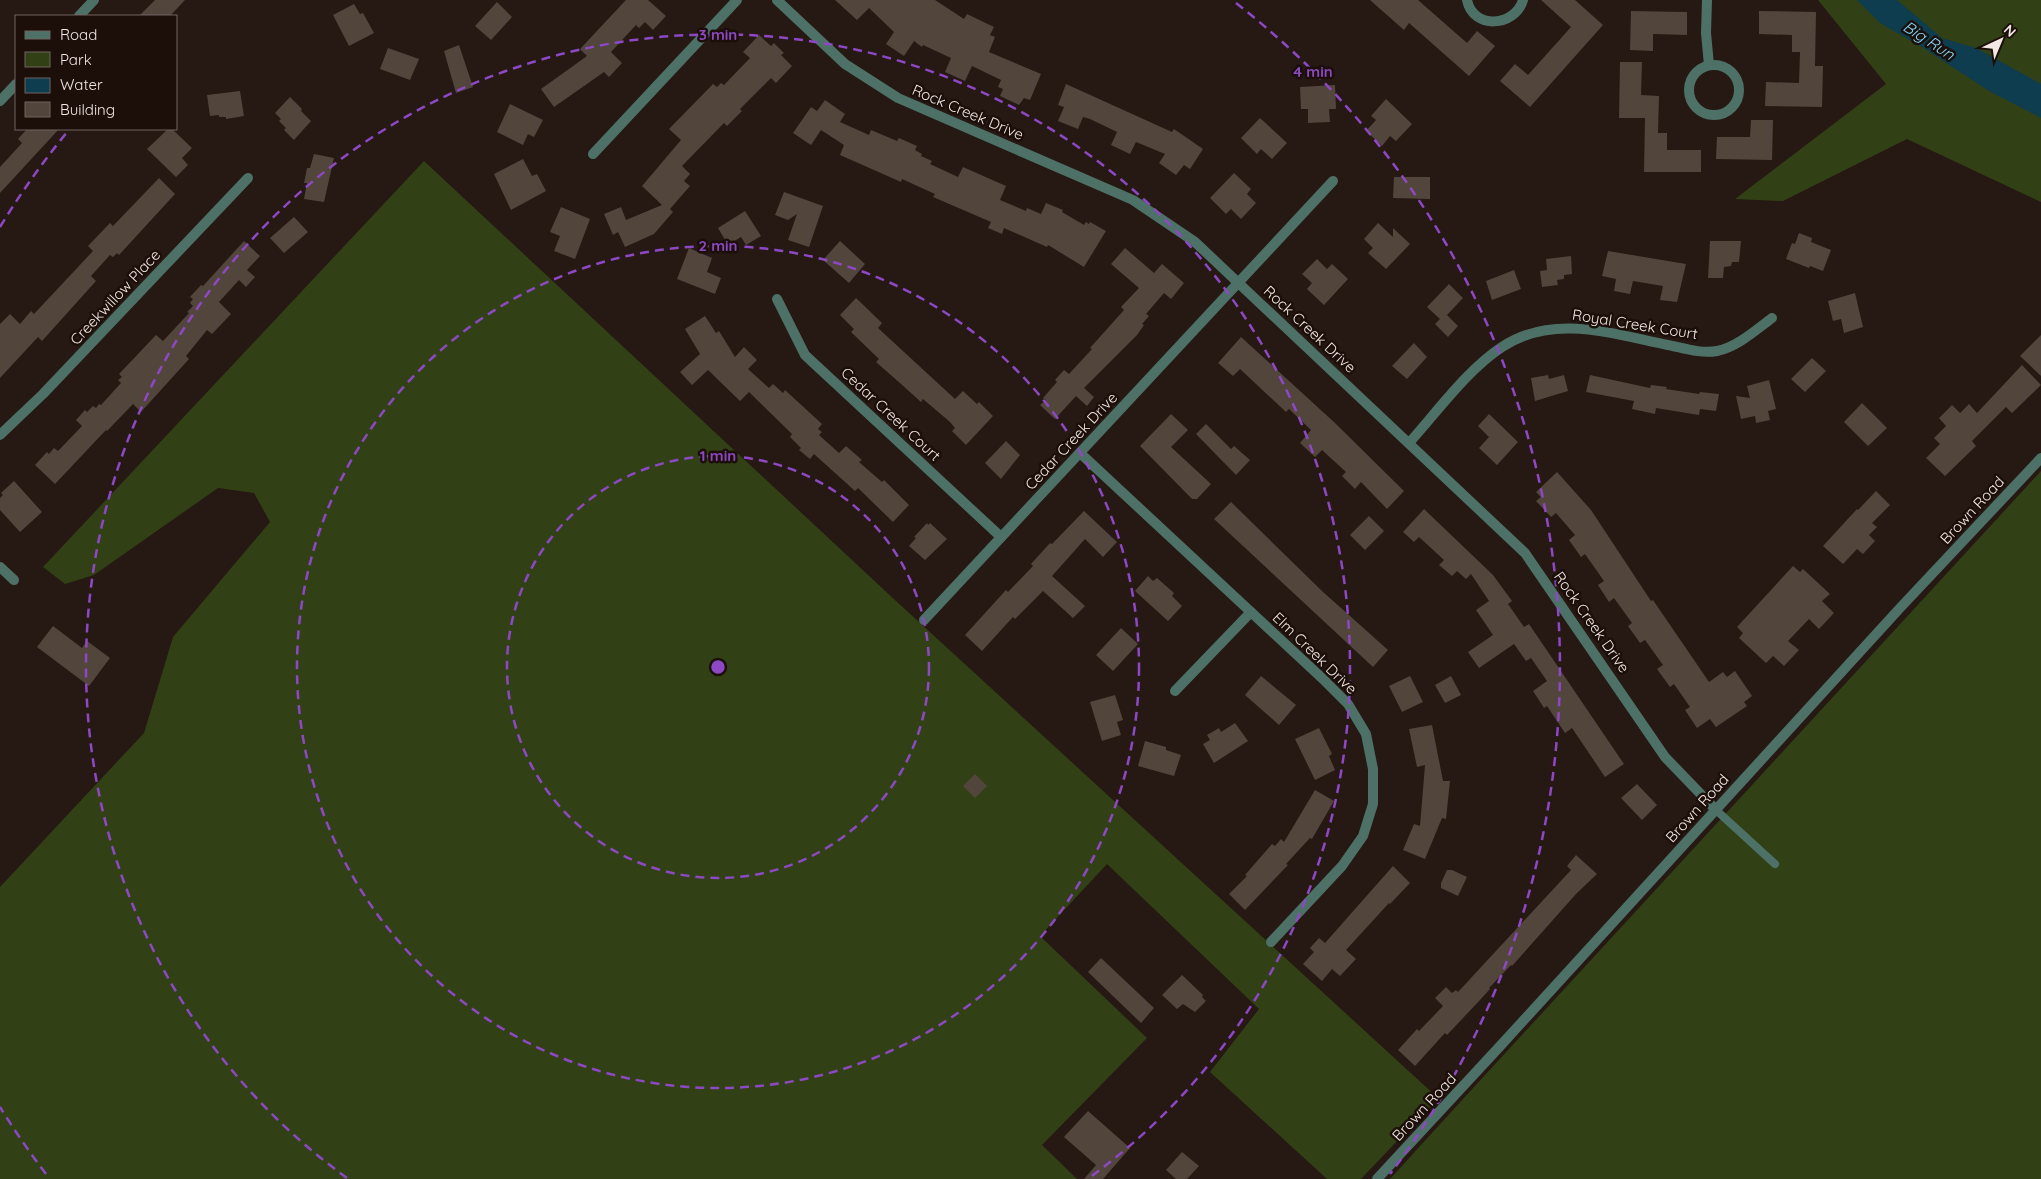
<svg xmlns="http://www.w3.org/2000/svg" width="2041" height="1179" viewBox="0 0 2041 1179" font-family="Quicksand,sans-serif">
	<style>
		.green { fill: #314115 }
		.water { fill: #0d3d4e }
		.building { fill: #52453b }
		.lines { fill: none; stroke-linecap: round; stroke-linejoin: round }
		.lane { stroke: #4d7167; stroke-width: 8 }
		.street { stroke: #4d7167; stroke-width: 10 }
		.ring { fill: none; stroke: #8d48c4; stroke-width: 2.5; stroke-dasharray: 9 6 }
		.labels { text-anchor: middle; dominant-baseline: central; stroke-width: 5; stroke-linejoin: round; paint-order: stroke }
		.street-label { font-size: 15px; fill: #f1e7e3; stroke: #1c0f0a }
		.water-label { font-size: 16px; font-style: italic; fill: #7fd9fe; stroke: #1c0f0a }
		.centre { fill: #8d48c4; stroke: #1c0f0a; stroke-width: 2.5 }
		.ring-label { font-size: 15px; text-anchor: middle; font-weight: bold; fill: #8d48c4; stroke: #1c0f0a; stroke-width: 5; stroke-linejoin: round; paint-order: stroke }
	</style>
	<rect width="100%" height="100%" fill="#261813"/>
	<g class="green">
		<path d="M1818 0H2041V202L1907 139 1783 201 1735 199 1886 84Z"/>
		<path d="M424 161 896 601 1438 1098 1361 1179H1327L1210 1072 1259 1009 1107 864 1040 936 1147 1038 1042 1145 1077 1179H0V887L144 733 173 637 270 522 254 493 218 488 94 575 65 584 43 567Z"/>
		<path d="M2041 471V1179H1390L1452 1111Z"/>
	</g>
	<path class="water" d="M1857 0H1897L1942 38 1976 48 2041 84V118L1989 91 1922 47 1880 23Z"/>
	<g class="building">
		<path d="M155 0H185L170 16H139Z"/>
		<path d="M626 0H648L666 16 653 30 645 22 639 28 636 25 611 52 622 63 609 77 604 72 554 107 541 89 587 56 580 49Z"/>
		<path d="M835 0H935L964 19 967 14 994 27 990 35 995 37 989 52 1041 74 1030 100 1024 98 1019 105 1000 96 1003 89 998 87 1001 80 972 66 965 81 945 72 951 58 923 45 922 47 914 41 904 56 886 44 894 32 869 8 857 20Z"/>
		<path d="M1370 0H1418L1467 43 1477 31 1495 46 1469 76 1409 23 1404 30Z"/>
		<path d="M1541 0H1575L1603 25 1530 107 1500 81 1515 64 1528 75 1571 27Z"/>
		<path d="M497 2 512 17 491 40 475 26Z"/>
		<path d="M354 4 360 14 363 13 374 33 349 46 333 15Z"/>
		<path d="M1631 11 1687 12V35L1653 34V51L1630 50Z"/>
		<path d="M1759 11 1816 12 1815 66H1823L1822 107 1765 106 1766 82 1799 83 1800 52H1792V35L1759 34Z"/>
		<path d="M759 35 771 46 774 43 784 53 781 55 792 66 776 83 771 78 740 109 742 111 727 126 724 123 682 166 690 174 684 181 690 186 670 209 673 212 654 234 625 247 618 232 613 235 604 214 621 207 626 220 662 205 642 186 681 140 669 129 713 84 717 87 721 83 724 85 750 58 743 52Z"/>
		<path d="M459 45 473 87 456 93 444 51Z"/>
		<path d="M388 48 419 59 410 80 380 69Z"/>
		<path d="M1620 62H1642L1641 95 1659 96 1658 133H1667V150H1701V172H1644L1645 118H1619Z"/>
		<path d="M1066 84 1172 132 1174 129 1203 149 1190 169 1184 165 1176 175 1159 163 1165 154 1136 142 1130 154 1111 145 1117 132 1090 119 1083 117 1078 129 1058 121 1064 107 1058 105Z"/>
		<path d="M1335 85 1336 109H1329L1330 122 1308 123V109H1301L1300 87Z"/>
		<path d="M240 91 244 116 226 119V117H219V115L210 116 207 95Z"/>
		<path d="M290 97 302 109 301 111 311 121 294 140 284 130 286 128 279 121 281 119 275 113Z"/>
		<path d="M1386 99 1412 124 1396 141 1390 136 1382 146 1366 131 1376 120 1371 116Z"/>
		<path d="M825 100 845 114 840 122 869 135 871 130 897 141 899 138 917 146 915 150 922 154 921 156 932 161 930 164 958 177 963 167 1006 186 1000 200 1026 211 1027 208 1041 214 1046 203 1063 210 1062 212 1084 225 1086 222 1089 224 1090 222 1106 231 1084 267 1048 245 1047 247 1004 228 1002 234 988 228 991 222 933 197 935 194 902 179 901 182 840 155 844 145 821 130 811 145 793 133 811 107 817 111Z"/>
		<path d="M510 104 543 120 534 137 528 134 523 145 497 132Z"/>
		<path d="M1260 118 1287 143 1272 159 1261 149 1257 154 1241 138Z"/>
		<path d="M1751 120H1773L1772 160 1716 159 1717 137H1750Z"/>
		<path d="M27 129H59L0 193V167L22 143 18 139Z"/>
		<path d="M168 129H172L192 148 182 158 188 165 176 177 147 149Z"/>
		<path d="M314 154 334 158 324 202 304 199 307 183H304L307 168H310Z"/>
		<path d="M523 159 532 176 537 174 546 191 511 210 494 174Z"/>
		<path d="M1234 173 1251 189 1247 194 1256 203 1241 219 1231 209 1226 214 1210 198Z"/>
		<path d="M1394 177H1430V199L1393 198Z"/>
		<path d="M159 178 175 194 119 255 117 253 113 257 110 255 91 276 96 281 42 341 38 337 0 378V324L10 314 20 324 31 311 34 314 93 251 88 246 110 223 113 226Z"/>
		<path d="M784 192 823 206 809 247 788 240 797 214 788 220 775 215Z"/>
		<path d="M561 207 590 219 575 259 554 251 560 236 550 232Z"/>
		<path d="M745 211 761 236 746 245 741 237 728 245 718 228Z"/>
		<path d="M294 217 308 232 284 253 270 238Z"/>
		<path d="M1378 223 1393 237V228L1410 244 1386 269 1368 253 1373 248 1364 239Z"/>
		<path d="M1799 233 1812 238 1811 242 1831 250 1823 271 1810 266 1809 268 1786 259 1792 243 1795 244Z"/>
		<path d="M244 241 260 256 247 270 255 277 246 287 239 280 219 302 231 314 212 334 207 330 186 356 189 359 141 412 133 404 107 431 106 430 55 484 35 465 47 452 49 454 54 448 58 451 82 426 76 420 85 410 87 412 93 406 96 408 99 404 101 405 121 383 118 380 122 377 119 374 156 335 163 341 189 313 187 312 193 306 190 303 193 299 190 297 201 285 203 286Z"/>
		<path d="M840 241 865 264 849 283 823 260Z"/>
		<path d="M1710 241H1741L1739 262H1732L1731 266 1724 267 1723 278H1708Z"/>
		<path d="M689 248 712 258 707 272 721 278 715 294 677 279Z"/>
		<path d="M1125 248 1154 273 1162 264 1184 283 1171 299 1164 293 1146 314 1149 316 1142 324 1144 325 1137 335 1084 388 1094 397 1087 406 1076 396 1055 419 1040 405 1046 400 1043 398 1057 382 1055 380 1064 370 1069 374 1092 349 1090 348 1124 310 1121 307 1139 288 1111 264Z"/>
		<path d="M1608 251 1686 264 1677 302 1660 300 1663 286 1633 281 1630 294 1614 291 1616 279 1602 276Z"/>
		<path d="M1571 256 1572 274 1564 275V279L1557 280 1558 285 1542 287 1540 271 1547 270 1546 259Z"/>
		<path d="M1317 259 1327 269 1332 264 1348 279 1324 305 1307 289 1312 283 1302 274Z"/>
		<path d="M1514 270 1521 289 1492 300 1486 281Z"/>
		<path d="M1449 284 1463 298 1447 315 1458 326 1448 337 1435 324 1440 319 1427 307Z"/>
		<path d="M1855 293 1863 327 1844 333 1841 319 1833 321 1828 301Z"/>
		<path d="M856 298 882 323 878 328 955 399 963 391 977 404 979 402 993 416 966 445 952 431 955 428 950 422 923 399 921 402 901 384 876 362 879 359 851 332 854 329 840 315Z"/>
		<path d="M705 316 716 333 719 331 735 357 744 347 757 360 748 369 769 388 773 384 783 393 785 390 822 424 818 429 822 432 819 435 839 453 846 446 862 460 859 462 882 482 884 480 909 505 893 522 858 488 855 491 814 454 810 459 799 450 801 448 790 437 792 434 749 392 740 401 708 370 692 385 680 372 700 354 685 329Z"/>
		<path d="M2041 335V376L2020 356Z"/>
		<path d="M1241 337 1335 423 1404 491 1387 509 1361 482 1355 489 1342 476 1346 472 1322 450 1315 457 1300 443 1311 430 1289 409 1286 412 1240 369 1233 376 1218 363Z"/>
		<path d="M1414 343 1427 357 1407 379 1392 366Z"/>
		<path d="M1812 358 1826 371 1805 392 1791 379Z"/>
		<path d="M2022 365 2041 385 2012 413 2006 407 1972 441 1976 446 1945 476 1926 458 1940 444 1934 438 1946 426 1939 418 1952 405 1960 413 1969 404 1977 413Z"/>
		<path d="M1548 375 1549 379 1564 375 1568 391 1535 401 1531 378Z"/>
		<path d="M1590 375 1650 388 1651 385 1667 387 1666 389 1699 394 1700 392 1719 394 1716 411 1700 409 1699 415 1656 408 1655 414 1632 409 1634 401 1586 392Z"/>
		<path d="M1769 380 1776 409 1768 411 1770 420 1756 423 1755 416 1741 419 1736 396 1750 398 1747 386Z"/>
		<path d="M1862 403 1887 428 1868 446 1844 422Z"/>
		<path d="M1171 414 1188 430 1171 447 1211 484 1197 499H1192L1140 446Z"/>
		<path d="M1489 414 1518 442 1497 465 1479 448 1489 437 1478 426Z"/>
		<path d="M1206 424 1231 449 1234 446 1250 460 1236 475 1196 434Z"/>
		<path d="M1006 441 1020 455 1001 479 985 463Z"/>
		<path d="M1557 472 1591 510 1651 601 1653 600 1709 682 1723 672 1727 677 1735 671 1752 696 1744 702 1747 706 1716 727 1710 719 1697 728 1685 710 1690 707 1674 684 1670 687 1657 669 1663 665 1645 640 1640 643 1628 626 1632 623 1614 598 1609 602 1598 585 1604 581 1585 554 1581 557 1569 540 1575 535 1556 513 1551 517 1536 501 1541 497 1536 492Z"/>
		<path d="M14 481 42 512 20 532 0 510V498L3 495 1 493Z"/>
		<path d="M1876 491 1890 505 1872 523 1877 527 1869 535 1875 541 1863 554 1857 549 1843 564 1823 546 1857 509 1858 510Z"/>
		<path d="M1231 502 1322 591 1388 650 1373 667 1214 519Z"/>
		<path d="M1424 509 1493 575 1512 601 1508 604 1524 627 1529 624 1624 764 1605 777 1572 728 1565 733 1547 706 1544 708 1533 691 1547 681 1531 658 1526 661 1514 644 1479 668 1468 652 1493 635 1476 610 1489 601 1471 574 1466 579 1457 571 1452 576 1439 565 1444 560 1419 537 1414 542 1403 532Z"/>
		<path d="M1084 511 1117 542 1103 557 1085 539 1052 576 1085 606 1073 618 1043 591 1015 619 1013 617 982 651 965 635 1006 590 1008 592 1033 566 1031 564 1050 543 1052 544Z"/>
		<path d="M1369 516 1384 531 1365 550 1350 535Z"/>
		<path d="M927 523 928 525 930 523 947 539 925 560 909 546 916 538 914 537Z"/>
		<path d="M1793 566 1800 572 1803 569 1830 594 1822 601 1834 613 1819 629 1809 619 1788 641 1799 650 1784 666 1773 656 1766 663 1739 638 1743 633 1737 627Z"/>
		<path d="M1148 576 1153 581 1157 578 1174 593 1172 596 1182 606 1168 621 1135 591Z"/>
		<path d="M53 626 82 648 87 641 110 658 89 686 37 647Z"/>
		<path d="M1121 628 1138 644 1113 671 1096 655Z"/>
		<path d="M1261 676 1296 705 1279 725 1245 695Z"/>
		<path d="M1410 676 1423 702 1402 712 1389 686Z"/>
		<path d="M1451 676 1461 695 1445 703 1435 685Z"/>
		<path d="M1115 695 1123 720 1117 722 1121 735 1102 741 1090 702Z"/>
		<path d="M1235 723 1248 741 1214 763 1203 744 1210 740 1207 735 1219 728 1221 732Z"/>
		<path d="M1432 725 1443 781H1450L1446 819 1442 818 1425 859 1403 850 1414 824 1420 826 1425 765 1417 767 1409 729Z"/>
		<path d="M1319 728 1332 754 1329 756 1335 770 1315 780 1295 739Z"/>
		<path d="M1145 741 1166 747V750L1181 755 1174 776 1138 766Z"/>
		<path d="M975 774 987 786 975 798 963 786Z"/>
		<path d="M1637 784 1657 805 1642 820 1621 798Z"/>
		<path d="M1315 790 1334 801 1312 839 1310 838 1286 864 1288 865 1245 910 1229 894 1247 876 1245 875 1272 844 1275 846 1281 839 1284 842Z"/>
		<path d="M1576 855 1597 874 1576 894 1512 966 1511 965 1489 988 1490 989 1480 1000 1447 1035 1445 1033 1415 1066 1398 1050 1417 1029 1419 1031 1443 1006 1435 998 1446 987 1452 993 1456 990 1458 992 1571 870 1567 866Z"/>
		<path d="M1393 866 1410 883 1390 904 1389 903 1346 950 1356 959 1340 976 1332 969 1322 981 1303 964 1314 952 1310 948 1319 938 1325 943Z"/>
		<path d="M1447 870H1452L1467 877 1458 896 1441 888V883Z"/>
		<path d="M1101 958 1154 1008 1141 1023 1088 972Z"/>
		<path d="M1182 975 1203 995 1202 997 1206 1001 1195 1012 1183 1004 1177 1009 1162 995Z"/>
		<path d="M1088 1111 1130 1148 1103 1179H1084L1096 1165 1064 1137Z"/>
		<path d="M1182 1152 1199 1166 1187 1179H1176L1166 1170Z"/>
	</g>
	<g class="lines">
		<path class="lane" d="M1716 810 1775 864"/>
		<g class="street">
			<path d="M777 0 845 64 898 98 1133 200 1195 242 1525 553 1665 757 1716 810"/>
			<path d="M1467 0C1473 30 1515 27 1523 0"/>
			<path d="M1707 0 1706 33 1709 65"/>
			<path d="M79 16 94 0"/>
			<circle cx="1714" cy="90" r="25"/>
			<path d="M0 101 16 84"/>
			<path d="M593 154 737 0"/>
			<path d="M777 299 805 355 1001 537"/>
			<path d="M0 435 43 394 248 178"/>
			<path d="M1409 443C1437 412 1468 369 1502 347 1553 313 1613 334 1668 345 1683 348 1701 354 1717 351 1737 347 1756 330 1772 318"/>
			<path d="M1080 453 1323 679 1348 704 1366 734 1373 769V804L1363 836 1342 866 1271 942"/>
			<path d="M0 567 14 580"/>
			<path d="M924 620 1333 181"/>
			<path d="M1175 691 1251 612"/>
			<path d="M1377 1179 1502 1044 1900 608 2041 458"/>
		</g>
	</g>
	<g class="ring">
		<circle cx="718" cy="667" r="211"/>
		<circle cx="718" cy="667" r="421"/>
		<path d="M347 1178A632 632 0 1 1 1089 1178"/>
		<path d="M46 1174A842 842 0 0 1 0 1107M0 227A842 842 0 0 1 68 131M1236 3A842 842 0 0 1 1390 1174"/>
	</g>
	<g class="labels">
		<g class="street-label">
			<text transform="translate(968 112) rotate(23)">Rock Creek Drive</text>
			<text transform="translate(115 297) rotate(-47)">Creekwillow Place</text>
			<text transform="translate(1635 324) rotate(9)">Royal Creek Court</text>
			<text transform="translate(1310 329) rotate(43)">Rock Creek Drive</text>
			<text transform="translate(891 414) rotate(43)">Cedar Creek Court</text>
			<text transform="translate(1071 441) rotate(-47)">Cedar Creek Drive</text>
			<text transform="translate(1972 510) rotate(-47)">Brown Road</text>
			<text transform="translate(1592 622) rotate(55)">Rock Creek Drive</text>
			<text transform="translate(1315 653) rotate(44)">Elm Creek Drive</text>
			<text transform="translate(1697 808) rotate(-48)">Brown Road</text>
			<text transform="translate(1424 1107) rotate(-47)">Brown Road</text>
		</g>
		<g class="water-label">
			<text transform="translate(1929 40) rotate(33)">Big Run</text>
		</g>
	</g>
	<circle cx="718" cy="667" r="8" class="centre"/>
	<g class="ring-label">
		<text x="718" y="40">3 min</text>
		<text x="1313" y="77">4 min</text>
		<text x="718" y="251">2 min</text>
		<text x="718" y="461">1 min</text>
	</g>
	<rect x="15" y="15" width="162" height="115" fill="#1c0f0a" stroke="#716561"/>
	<rect x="25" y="31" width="25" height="8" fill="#4d7167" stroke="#716561"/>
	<text x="60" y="40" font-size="15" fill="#f1e7e3">Road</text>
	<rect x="25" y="52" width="25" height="15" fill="#314115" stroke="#716561"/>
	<text x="60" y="65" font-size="15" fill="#f1e7e3">Park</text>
	<rect x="25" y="78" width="25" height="15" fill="#0d3d4e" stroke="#716561"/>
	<text x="60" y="90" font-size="15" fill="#f1e7e3">Water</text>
	<rect x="25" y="102" width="25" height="15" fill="#52453b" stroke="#716561"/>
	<text x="60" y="115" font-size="15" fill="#f1e7e3">Building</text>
	<g transform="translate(2001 40) rotate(44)" stroke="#1c0f0a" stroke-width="4" paint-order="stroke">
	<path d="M0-4L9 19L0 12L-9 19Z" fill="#f1e7e3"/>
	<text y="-8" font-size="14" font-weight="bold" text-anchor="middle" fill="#f1e7e3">N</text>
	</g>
</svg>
